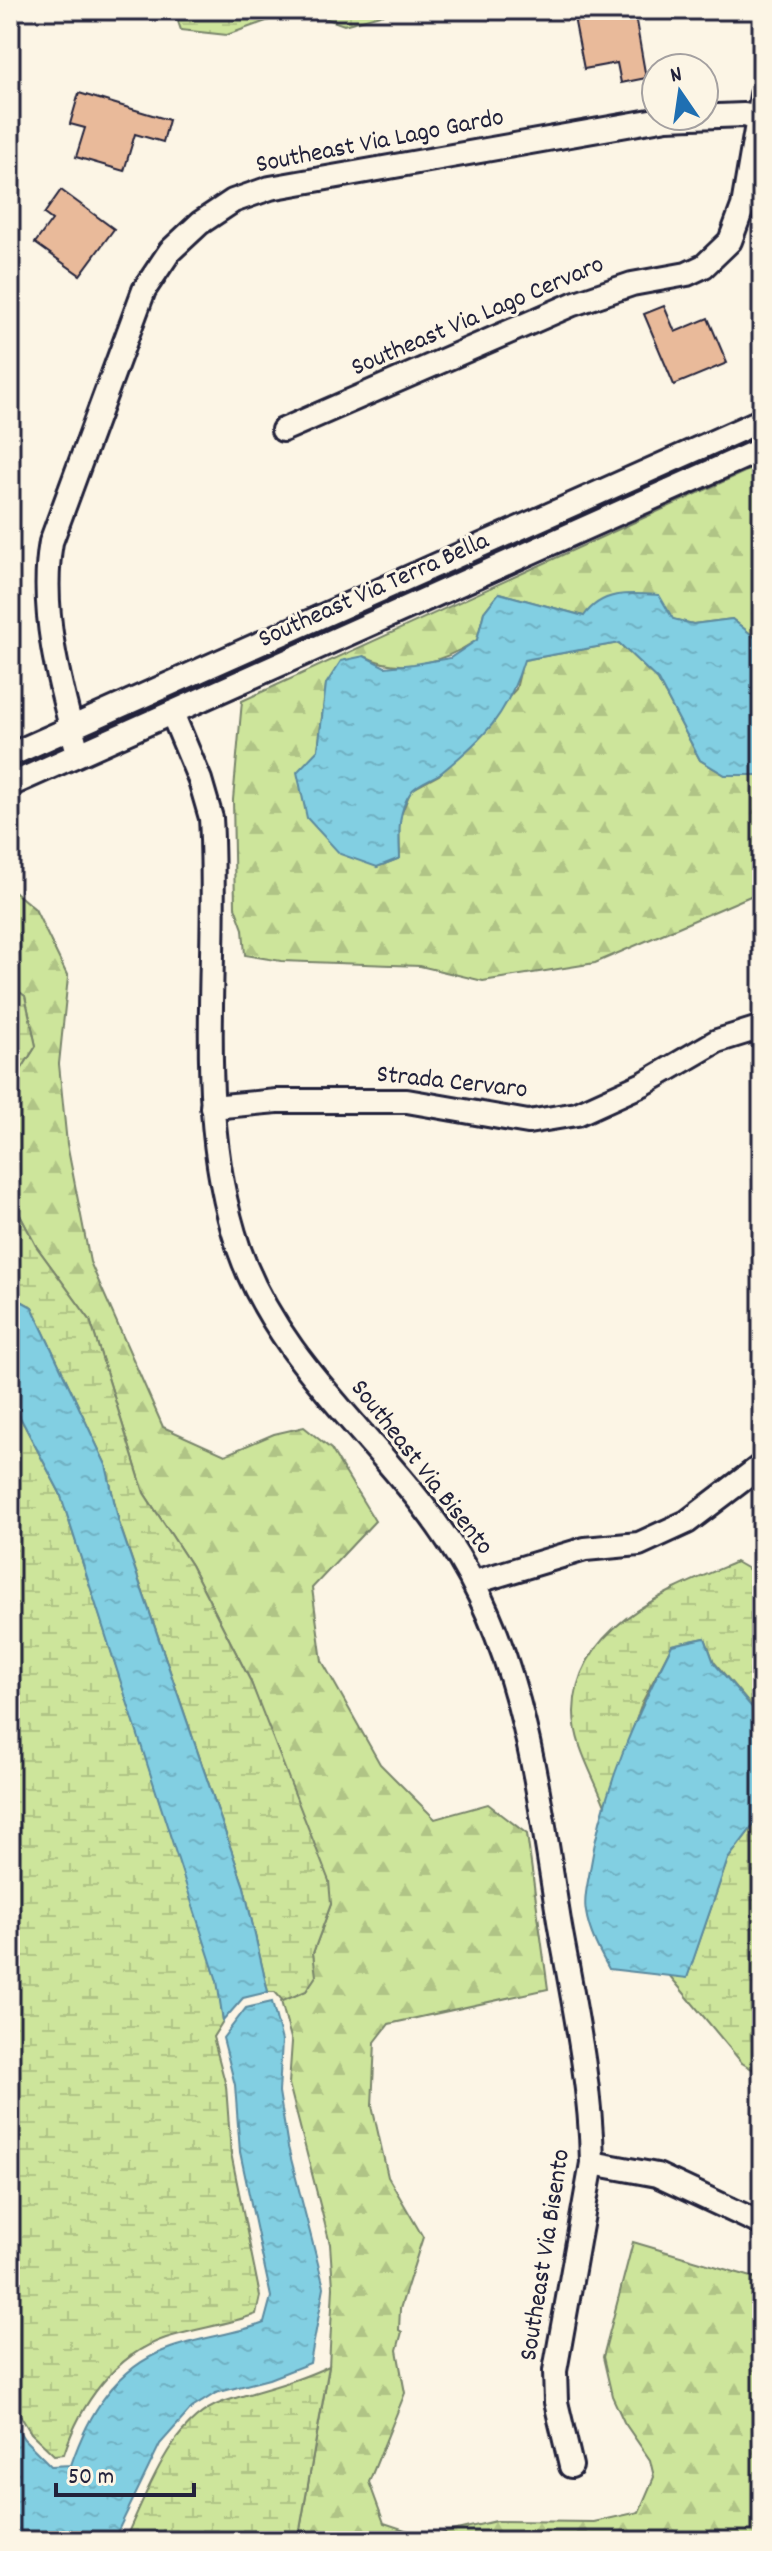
<svg xmlns="http://www.w3.org/2000/svg" width="772" height="2551" viewBox="0 0 772 2551" font-family="Dekko,sans-serif">
	<style>
		.forest { fill: url(#forest-firs); stroke: #78846b; stroke-width: 2 }
		.wetland { fill: url(#wetland-marsh); stroke: #78846b; stroke-width: 2 }
		.water { fill: url(#water-ripples); stroke: #5c8a9f; stroke-width: 2 }
		.building { fill: #e9ba9a; stroke: #22223b; stroke-width: 2 }
		.lines { fill: none; stroke-linecap: round; stroke-linejoin: round }
		.minor-casing { stroke: #22223b; stroke-width: 28 }
		.minor { stroke: #fcf5e5; stroke-width: 22 }
		.labels { text-anchor: middle; dominant-baseline: central; stroke-width: 6; stroke-linejoin: round; paint-order: stroke }
		.street-label { font-size: 26px; fill: #22223b; stroke: #fcf5e5 }
	</style>
	<defs>
		<pattern id="forest-firs" width="22" height="20" patternUnits="userSpaceOnUse" patternTransform="scale(2)"><rect width="22" height="20" fill="#cde59b"/><path d="M5 1l3.5 6h-7zM16 11l3.5 6h-7z" fill="#b0c486"/></pattern>
		<pattern id="wetland-marsh" width="20" height="14" patternUnits="userSpaceOnUse" patternTransform="scale(2)"><rect width="20" height="14" fill="#cde59b"/><path d="M1 5h8M5 5V1M11 12h8M15 12V8" fill="none" stroke="#b0c486"/></pattern>
		<pattern id="water-ripples" width="26" height="14" patternUnits="userSpaceOnUse" patternTransform="scale(2)"><rect width="26" height="14" fill="#82cfe2"/><path d="M2 4q2-2 4 0t4 0M15 11q2-2 4 0t4 0" fill="none" stroke="#70b1c3"/></pattern>
	</defs>
	<rect width="100%" height="100%" fill="#fcf5e5"/>
	<filter id="ink" filterUnits="userSpaceOnUse"><feTurbulence type="fractalNoise" baseFrequency=".0125" numOctaves="2"/><feDisplacementMap in="SourceGraphic" scale="16" xChannelSelector="R" yChannelSelector="G"/><feConvolveMatrix kernelMatrix="1 2 1 2 8 2 1 2 1" color-interpolation-filters="sRGB"/></filter>
	<g filter="url(#ink)">
		<g class="forest">
			<path d="M762 464V643L732 619 693 624 672 619 584 616 499 593 484 612 477 640C443 662 402 675 364 656L326 684 318 750 377 867 400 858 399 820 411 790 439 775 516 689 523 660 619 643 658 680 700 760 725 775H762V891L595 963 483 981 420 966 281 961 245 955 243 929 235 907 233 800 242 701Z"/>
			<path d="M10 888 35 909 68 977 59 1064 67 1144 90 1262 163 1427 225 1455 274 1434 304 1427 331 1449 375 1521 312 1588 322 1661 380 1764 435 1819 488 1804 527 1834 548 1989 389 2024 375 2042 372 2106 388 2177 423 2237 400 2309 399 2330 402 2332 397 2350 405 2393 369 2482 384 2523 426 2537 496 2521 594 2522 639 2512 654 2477 650 2460 624 2422 612 2396 603 2357 633 2242 762 2280V2535L739 2541H298L329 2367 333 2287 330 2244 289 2084 292 2042 281 2001 306 1991 315 1976 313 1953 331 1904 250 1680 191 1565 144 1493 90 1320 36 1246 10 1196V1087L36 1046 25 996 10 985Z"/>
		</g>
		<g class="wetland">
			<path d="M174 10H297L227 35 181 30Z"/>
			<path d="M302 10H398L344 25Z"/>
			<path d="M10 985 25 996 36 1046 10 1087Z"/>
			<path d="M10 1196 36 1246 90 1320 144 1493 191 1565 250 1680 329 1881 331 1904 313 1953 316 1976 306 1991 283 2001 275 1992H268L244 1887 119 1522 106 1465 32 1307 10 1295Z"/>
			<path d="M10 1398 60 1493 218 1981 223 2021 213 2037 226 2086 231 2153 260 2296 256 2314C227 2325 196 2328 166 2338 114 2355 80 2405 64 2454L54 2455 31 2433 10 2399Z"/>
			<path d="M736 1562 750 1570 762 1569V1719L714 1662 705 1638 672 1645 643 1701 605 1806C594 1776 574 1746 574 1712 575 1625 670 1590 736 1562Z"/>
			<path d="M762 1814V2075L742 2063 669 1975 687 1977 728 1859Z"/>
			<path d="M329 2366 298 2541H124C147 2495 169 2421 223 2402 259 2390 294 2383 329 2366Z"/>
		</g>
		<g class="water">
			<path d="M10 10H21L10 57Z"/>
			<path d="M499 593 584 616C602 590 630 593 659 595L673 619 693 624 732 619 762 643V775H725L700 760 658 680 619 643 524 660C507 715 486 736 442 772 433 779 417 783 411 792 397 811 399 836 400 858L377 867 340 854 307 818 297 772 318 750 326 684 341 661 364 656 385 667 414 664 450 658 477 640 484 612Z"/>
			<path d="M10 1295 32 1307 106 1465 119 1523 244 1887 268 1992 243 1998 223 2021 217 1981 60 1493 10 1398Z"/>
			<path d="M705 1638 714 1663 762 1719V1814L728 1859 687 1978 609 1969C599 1951 589 1932 586 1912 583 1899 588 1883 590 1870 602 1791 636 1716 672 1645Z"/>
			<path d="M272 2002 282 2041 279 2092 288 2147 324 2287 310 2363 269 2379 216 2393 192 2408 160 2444 113 2541H10V2417L24 2439 51 2466 71 2465C88 2415 115 2368 168 2349 199 2337 233 2335 264 2323L271 2297 240 2152 235 2085 223 2038 246 2008Z"/>
		</g>
		<g class="building">
			<path d="M587 10H634L646 78 621 83 617 63 584 69 573 12Z"/>
			<path d="M79 93 169 120 163 142 135 134 124 171 76 157 85 128 70 124Z"/>
			<path d="M61 190 114 229 80 275 35 243 52 220 44 214Z"/>
			<path d="M664 306 675 332 708 318 727 363 674 385 644 314Z"/>
		</g>
		<g class="lines">
			<defs>
				<g id="minor">
					<path d="M283 430 573 304 632 284 687 274 704 266 730 241 743 206 762 95"/>
					<path d="M172 713 200 780 211 818C220 962 192 1111 239 1249 280 1367 383 1441 449 1542 525 1656 538 1794 560 1927 574 2005 591 2084 592 2163L555 2371 556 2402 571 2466"/>
					<path d="M78 753C60 686 39 611 51 542L144 290 170 251 200 223 233 201 270 188 667 118 744 115 762 119"/>
					<path d="M10 755 762 420"/>
					<path d="M10 785 762 449"/>
					<path d="M212 1107 277 1101H407L528 1122 577 1114 643 1084 717 1041 762 1027"/>
					<path d="M475 1582 585 1549 639 1544 687 1522 762 1465"/>
					<path d="M592 2163 657 2175 762 2224"/>
				</g>
			</defs>
			<use href="#minor" class="minor-casing"/>
			<use href="#minor" class="minor"/>
		</g>
	</g>
	<g class="labels">
		<g class="street-label">
			<text transform="translate(380 142) rotate(-11)">Southeast Via Lago Gardo</text>
			<text transform="translate(478 317) rotate(-23)">Southeast Via Lago Cervaro</text>
			<text transform="translate(374 591) rotate(-24)">Southeast Via Terra Bella</text>
			<text transform="translate(452 1083) rotate(6)">Strada Cervaro</text>
			<text transform="translate(421 1468) rotate(52)">Southeast Via Bisento</text>
			<text transform="translate(546 2255) rotate(-81)">Southeast Via Bisento</text>
		</g>
	</g>
	<rect width="772" height="2551" fill="none" stroke="#fcf5e5" stroke-width="40"/>
	<rect x="20" y="20" width="732" height="2511" fill="none" stroke="#22223b" stroke-width="3" filter="url(#ink)"/>
	<g transform="translate(680 92) rotate(347)"><circle r="38" fill="#fcf5e5" stroke="#a5a1a1" stroke-width="2"/>
	<path d="M0-6L14 30L0 20L-14 30Z" fill="#1f6fb2"/>
	<text y="-12" font-size="22" font-weight="bold" text-anchor="middle" fill="#22223b">N</text>
	</g>
	<path d="M56 2483v12h138v-12" fill="none" stroke="#22223b" stroke-width="4"/>
	<text x="68" y="2483" font-size="24" fill="#22223b" stroke="#fcf5e5" stroke-width="6" paint-order="stroke">50 m</text>
</svg>
